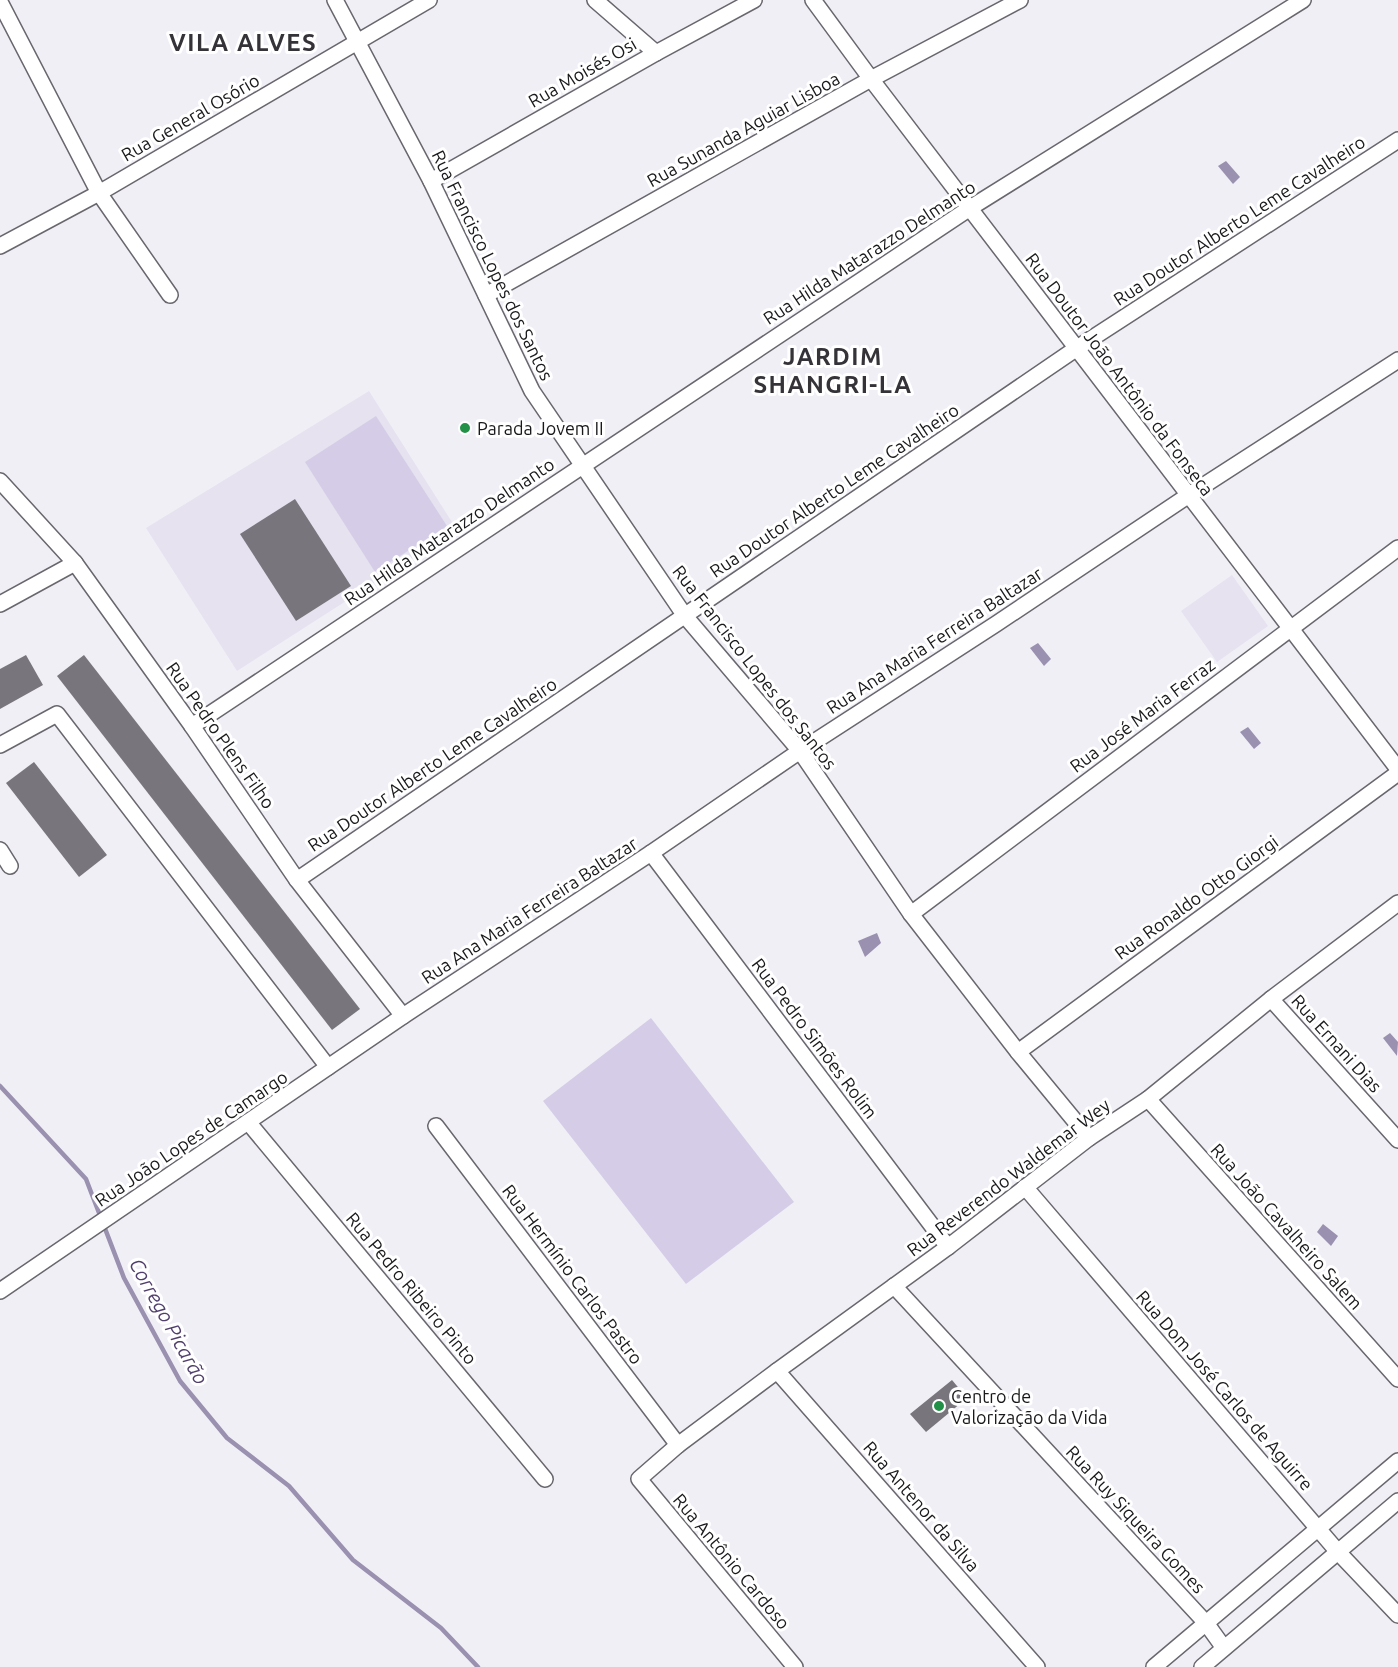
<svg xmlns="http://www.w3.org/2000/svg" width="1398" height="1667" viewBox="0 0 1398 1667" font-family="Ubuntu,sans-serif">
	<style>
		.built { fill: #e6e2f0 }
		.green { fill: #d5cde7 }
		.water { fill: #9a90af }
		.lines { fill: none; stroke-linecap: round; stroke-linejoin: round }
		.stream { stroke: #9a90af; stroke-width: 4.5 }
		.building { fill: #78767c }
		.minor-casing { stroke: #69676d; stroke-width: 18 }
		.minor { stroke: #fff; stroke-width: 15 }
		.poi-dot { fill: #239048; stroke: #fff; stroke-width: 2 }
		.labels { text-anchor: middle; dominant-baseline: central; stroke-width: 6; stroke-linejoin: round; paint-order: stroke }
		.street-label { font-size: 18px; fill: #19181a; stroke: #fff }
		.poi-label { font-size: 18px; fill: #19181a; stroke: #fff; text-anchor: start }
		.water-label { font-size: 20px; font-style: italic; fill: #503f6d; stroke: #fff }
		.district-label { font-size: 24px; font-weight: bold; letter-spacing: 1.5px; fill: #353338; stroke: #fff }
	</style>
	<rect width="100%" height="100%" fill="#f1eff6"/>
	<g class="built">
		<path d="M369 391 457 530 237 671 146 528Z"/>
		<path d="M1232 575 1268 626 1217 662 1181 611Z"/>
	</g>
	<g class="green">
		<path d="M376 416 447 526 375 572 305 462Z"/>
		<path d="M651 1018 794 1202 686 1284 543 1101Z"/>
	</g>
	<g class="water">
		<path d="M1226 161 1240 177 1233 184 1218 166Z"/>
		<path d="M1038 643 1051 659 1044 666 1030 648Z"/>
		<path d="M1248 727 1261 743 1254 749 1240 732Z"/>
		<path d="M877 933 881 943 865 957 858 941Z"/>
		<path d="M1390 1033 1398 1042 1397 1056 1383 1038Z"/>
		<path d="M1323 1224 1338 1236 1331 1246 1317 1232Z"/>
	</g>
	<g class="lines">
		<path class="stream" d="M0 1086 86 1179 124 1278 180 1381 227 1438 289 1486 353 1560 441 1628 478 1667"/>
	</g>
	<g class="building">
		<path d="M295 499 351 586 296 621 240 534Z"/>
		<path d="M26 655 43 685 0 709V669Z"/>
		<path d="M84 655 360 1009 332 1030 57 676Z"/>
		<path d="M34 762 107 855 79 877 6 783Z"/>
		<path d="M952 1380 967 1398 926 1432 910 1414Z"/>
	</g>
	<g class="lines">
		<defs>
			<g id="minor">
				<path d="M335 0 431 181 532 391 685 616 800 751 911 914 1018 1052 1089 1138"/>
				<path d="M595 0 656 53"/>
				<path d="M813 0 871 79 1398 769"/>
				<path d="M0 2 99 193 170 295"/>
				<path d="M431 181 656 53 754 0"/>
				<path d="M0 246 99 193 429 0"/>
				<path d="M486 295 871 79 1020 0"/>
				<path d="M0 481 75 563 192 726 297 880 403 1016"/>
				<path d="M0 604 75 563"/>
				<path d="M192 726 970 208 1303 0"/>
				<path d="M0 745 57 714 328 1067"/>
				<path d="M0 850 10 866"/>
				<path d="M651 853 948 1247"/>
				<path d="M297 880 1077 348 1398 140"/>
				<path d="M911 914 1398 548"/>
				<path d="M1271 999 1398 1140"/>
				<path d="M1018 1052 1398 773"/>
				<path d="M1148 1099 1398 1379"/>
				<path d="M248 1122 545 1479"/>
				<path d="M436 1126 678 1445"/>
				<path d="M1025 1187 1338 1552 1398 1615"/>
				<path d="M894 1286 1206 1623 1224 1648"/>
				<path d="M0 1291 403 1016 651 853 800 751 996 624 1189 495 1398 360"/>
				<path d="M777 1371 1037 1667"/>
				<path d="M795 1667 639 1479 678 1445 777 1371 948 1247 1089 1138 1148 1099 1271 999 1398 903"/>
				<path d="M1154 1667 1398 1461"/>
				<path d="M1202 1667 1398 1501"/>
			</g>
		</defs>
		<use href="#minor" class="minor-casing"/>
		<use href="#minor" class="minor"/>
	</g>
	<g class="poi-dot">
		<circle cx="465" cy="428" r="6"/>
		<circle cx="939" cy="1406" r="6"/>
	</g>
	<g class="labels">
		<g class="street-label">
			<text transform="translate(582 72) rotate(-30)">Rua Moisés Osi</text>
			<text transform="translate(190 117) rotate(-30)">Rua General Osório</text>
			<text transform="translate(743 129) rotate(-29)">Rua Sunanda Aguiar Lisboa</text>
			<text transform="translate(1239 220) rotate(-33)">Rua Doutor Alberto Leme Cavalheiro</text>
			<text transform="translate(869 252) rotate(-33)">Rua Hilda Matarazzo Delmanto</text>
			<text transform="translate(493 265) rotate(64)">Rua Francisco Lopes dos Santos</text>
			<text transform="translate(1120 374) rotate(53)">Rua Doutor João Antônio da Fonseca</text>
			<text transform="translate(834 490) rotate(-34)">Rua Doutor Alberto Leme Cavalheiro</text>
			<text transform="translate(449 531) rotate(-34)">Rua Hilda Matarazzo Delmanto</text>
			<text transform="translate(934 640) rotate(-33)">Rua Ana Maria Ferreira Baltazar</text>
			<text transform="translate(755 667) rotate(52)">Rua Francisco Lopes dos Santos</text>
			<text transform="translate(1142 715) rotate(-37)">Rua José Maria Ferraz</text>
			<text transform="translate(221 735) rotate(55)">Rua Pedro Plens Filho</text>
			<text transform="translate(432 764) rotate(-34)">Rua Doutor Alberto Leme Cavalheiro</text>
			<text transform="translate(1196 897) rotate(-36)">Rua Ronaldo Otto Giorgi</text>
			<text transform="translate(529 910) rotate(-33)">Rua Ana Maria Ferreira Baltazar</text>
			<text transform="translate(815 1038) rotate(53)">Rua Pedro Simões Rolim</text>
			<text transform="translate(1337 1043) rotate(48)">Rua Ernani Dias</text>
			<text transform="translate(191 1138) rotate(-34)">Rua João Lopes de Camargo</text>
			<text transform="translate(1008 1177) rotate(-37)">Rua Reverendo Waldemar Wey</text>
			<text transform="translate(1287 1226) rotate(48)">Rua João Cavalheiro Salem</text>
			<text transform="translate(573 1274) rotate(53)">Rua Hermínio Carlos Pastro</text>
			<text transform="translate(412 1288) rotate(50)">Rua Pedro Ribeiro Pinto</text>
			<text transform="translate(1225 1390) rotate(49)">Rua Dom José Carlos de Aguirre</text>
			<text transform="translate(922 1506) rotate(49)">Rua Antenor da Silva</text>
			<text transform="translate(1136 1519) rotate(47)">Rua Ruy Siqueira Gomes</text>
			<text transform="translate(732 1561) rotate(50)">Rua Antônio Cardoso</text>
		</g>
		<g class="poi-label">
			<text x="477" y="428">Parada Jovem II</text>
			<text x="951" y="1396">Centro de<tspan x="951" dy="21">Valorização da Vida</tspan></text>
		</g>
		<g class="water-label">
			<text transform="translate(169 1321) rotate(61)">Corrego Picarão</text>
		</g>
		<g class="district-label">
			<text x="243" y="42">VILA ALVES</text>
			<text x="833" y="356">JARDIM<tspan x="833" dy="28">SHANGRI-LA</tspan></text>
		</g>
	</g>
</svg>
